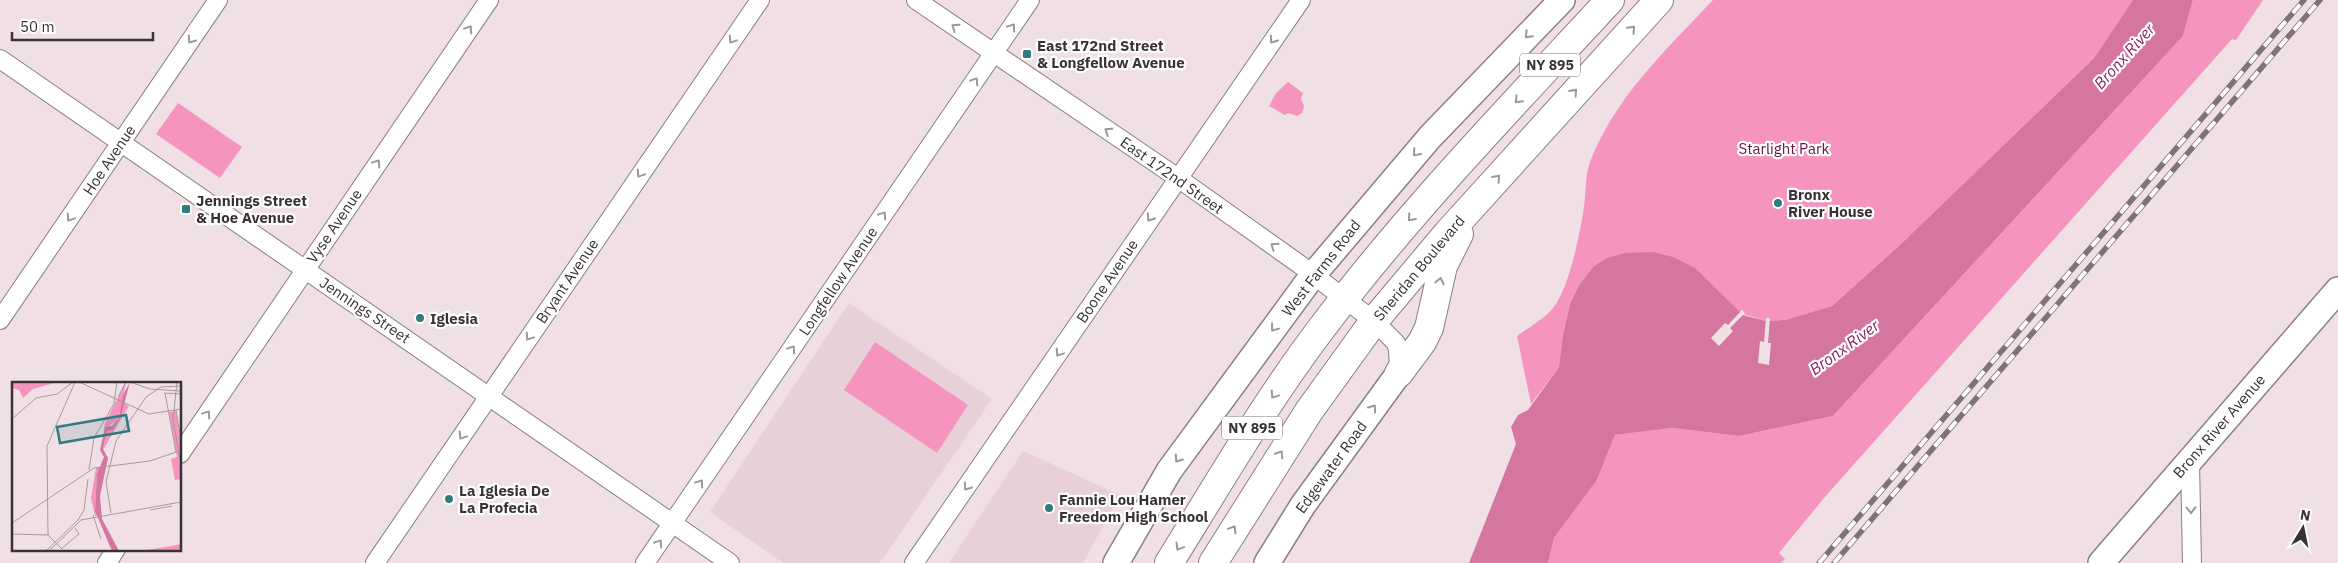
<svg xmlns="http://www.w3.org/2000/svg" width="2338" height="563" viewBox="0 0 2338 563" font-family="'IBM Plex Sans',sans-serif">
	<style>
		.built { fill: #e8d0d8 }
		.green { fill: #f594be }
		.water { fill: #d576a0 }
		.pier { fill: #f0e0e5 }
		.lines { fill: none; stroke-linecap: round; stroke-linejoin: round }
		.street-casing { stroke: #8c7e83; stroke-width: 20 }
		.secondary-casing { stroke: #8c7e83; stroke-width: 28 }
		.primary-casing { stroke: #8c7e83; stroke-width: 30 }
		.street { stroke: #fff; stroke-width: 18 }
		.secondary { stroke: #fff; stroke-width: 25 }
		.primary { stroke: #fff; stroke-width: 28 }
		.rail-casing { stroke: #7e7478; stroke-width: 5.5 }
		.rail { stroke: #fff; stroke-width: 4; stroke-dasharray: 11; stroke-linecap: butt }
		.oneway { stroke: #9c989a }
		.poi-dot { fill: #317a80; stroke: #fff; stroke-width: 2 }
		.labels { text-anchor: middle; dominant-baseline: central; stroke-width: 4.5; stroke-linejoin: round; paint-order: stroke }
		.shield { fill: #fff; stroke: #747072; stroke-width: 1 }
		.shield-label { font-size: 14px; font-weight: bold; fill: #383235 }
		.poi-label { font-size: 15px; font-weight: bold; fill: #383235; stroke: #fff; text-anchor: start }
		.park-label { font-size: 15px; fill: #691341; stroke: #fff }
		.street-label { font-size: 15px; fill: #383235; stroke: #fff }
		.water-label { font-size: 16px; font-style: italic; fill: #901f5b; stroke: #fff }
		.inset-road { fill: none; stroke: #a69a9f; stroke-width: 1 }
		.view { fill: #317a80; fill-opacity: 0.15; stroke: #317a80; stroke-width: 2.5 }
		.inset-edge { fill: none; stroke: #383235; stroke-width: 2.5 }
	</style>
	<rect width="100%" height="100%" fill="#f0e0e5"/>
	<g class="built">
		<path d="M849 303 992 399 880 563H783L710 512Z"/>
		<path d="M1023 451 1120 495 1083 563H949Z"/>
	</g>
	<g class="green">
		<path d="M1713 0H2133L2094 58 1901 244 1832 306 1785 320 1766 321 1593 267 1579 285 1570 304 1563 334 1559 367 1531 404 1517 336C1529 327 1543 320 1553 308 1569 289 1580 233 1584 207 1586 193 1585 175 1590 162 1615 97 1666 50 1713 0Z"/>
		<path d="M2193 0H2263L2236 40 2232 39 1824 498 1779 553 1785 559 1781 563H1548L1554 538 1597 480 1615 435 1672 428 1739 436 1833 416 2183 36Z"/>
		<path d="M1288 82 1303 93 1301 99 1304 106 1302 113 1297 116 1288 113 1285 115 1269 106 1276 93Z"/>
		<path d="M178 103 242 147 220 178 156 134Z"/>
		<path d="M875 342 968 405 937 453 844 390Z"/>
	</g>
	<path class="water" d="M2133 0H2193L2183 36 1833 416 1739 436 1672 428 1615 435 1597 480 1554 538 1548 563H1469L1516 444 1511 427 1518 415 1528 410 1559 367 1563 334 1570 304 1579 285 1593 267 1607 258 1625 253 1653 252 1673 257 1695 268 1743 315 1766 321 1785 320 1832 306 1901 244 2094 58Z"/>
	<g class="pier">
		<path d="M1742 310 1745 313 1730 328 1733 331 1719 346 1711 338 1725 323 1728 325Z"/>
		<path d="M1766 318H1770L1768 343H1771L1769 365 1758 363 1760 341 1764 342Z"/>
	</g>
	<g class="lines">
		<defs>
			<g id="street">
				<path d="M916 0 1178 178 1299 264 1374 321 1396 343 1398 350 1399 373"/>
				<path d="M0 59 730 563"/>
				<path d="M0 320 218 0"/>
				<path d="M180 454 489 0"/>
				<path d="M2190 461 2192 563"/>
				<path d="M107 563 116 549"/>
				<path d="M375 563 760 0"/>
				<path d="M645 563 1030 0"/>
				<path d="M914 563 1301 0"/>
			</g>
			<g id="secondary">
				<path d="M1116 563 1169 471 1313 275 1430 137 1562 0"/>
				<path d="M1267 563 1303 505 1399 373"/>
				<path d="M2101 563 2338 290"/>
			</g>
			<g id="primary">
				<path d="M1399 373 1422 342 1429 328 1443 266 1459 234"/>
				<path d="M1169 563C1218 484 1265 403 1321 329 1409 212 1511 107 1610 0"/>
				<path d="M1213 563 1309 411 1374 321 1447 234 1659 0"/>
			</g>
		</defs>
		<use href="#street" class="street-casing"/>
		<use href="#secondary" class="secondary-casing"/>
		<use href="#primary" class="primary-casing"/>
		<use href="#street" class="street"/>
		<use href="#secondary" class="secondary"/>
		<use href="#primary" class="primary"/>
		<defs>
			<g id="rail">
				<path d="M1819 563 2304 0"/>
				<path d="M1834 563 2320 0"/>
			</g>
		</defs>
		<use href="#rail" class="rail-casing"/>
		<use href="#rail" class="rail"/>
	</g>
	<defs><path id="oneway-chevron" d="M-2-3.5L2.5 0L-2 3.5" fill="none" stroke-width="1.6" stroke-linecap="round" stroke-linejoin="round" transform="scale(1.25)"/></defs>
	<g class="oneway">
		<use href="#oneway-chevron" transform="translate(955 27) rotate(-145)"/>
		<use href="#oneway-chevron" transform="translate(1012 27) rotate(-56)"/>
		<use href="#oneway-chevron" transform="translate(469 29) rotate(-56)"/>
		<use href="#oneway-chevron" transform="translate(1632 29) rotate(-47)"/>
		<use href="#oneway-chevron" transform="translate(1528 35) rotate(134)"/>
		<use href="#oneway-chevron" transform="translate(191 40) rotate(125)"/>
		<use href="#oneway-chevron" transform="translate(732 40) rotate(124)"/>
		<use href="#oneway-chevron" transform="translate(1273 40) rotate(125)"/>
		<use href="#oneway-chevron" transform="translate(975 81) rotate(-56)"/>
		<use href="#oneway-chevron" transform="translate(1574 92) rotate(-48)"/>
		<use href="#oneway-chevron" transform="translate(1518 100) rotate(133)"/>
		<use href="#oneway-chevron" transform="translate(1108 131) rotate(-146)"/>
		<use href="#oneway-chevron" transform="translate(1416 153) rotate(131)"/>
		<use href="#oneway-chevron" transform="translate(377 163) rotate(-56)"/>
		<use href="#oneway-chevron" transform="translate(640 174) rotate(124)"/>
		<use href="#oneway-chevron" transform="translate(1497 178) rotate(-48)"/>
		<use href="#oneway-chevron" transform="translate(883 215) rotate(-56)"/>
		<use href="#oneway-chevron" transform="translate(70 218) rotate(124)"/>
		<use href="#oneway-chevron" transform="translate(1150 218) rotate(125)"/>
		<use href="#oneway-chevron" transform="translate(1411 218) rotate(131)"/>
		<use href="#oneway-chevron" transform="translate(1274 246) rotate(-145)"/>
		<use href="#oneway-chevron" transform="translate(1440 281) rotate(-77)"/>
		<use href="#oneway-chevron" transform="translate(1274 328) rotate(127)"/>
		<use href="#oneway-chevron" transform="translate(529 337) rotate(124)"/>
		<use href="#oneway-chevron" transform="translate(792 349) rotate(-56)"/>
		<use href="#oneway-chevron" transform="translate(1059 353) rotate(124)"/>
		<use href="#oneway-chevron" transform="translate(1274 395) rotate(124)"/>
		<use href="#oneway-chevron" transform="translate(1373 408) rotate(-54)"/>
		<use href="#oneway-chevron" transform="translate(207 414) rotate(-56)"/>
		<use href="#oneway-chevron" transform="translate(462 436) rotate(124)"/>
		<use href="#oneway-chevron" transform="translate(1280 454) rotate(-57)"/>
		<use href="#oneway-chevron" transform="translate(1178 459) rotate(125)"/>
		<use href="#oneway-chevron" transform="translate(700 483) rotate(-56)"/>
		<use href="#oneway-chevron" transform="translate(967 487) rotate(125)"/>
		<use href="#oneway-chevron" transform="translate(2191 510) rotate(89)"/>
		<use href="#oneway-chevron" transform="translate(1233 529) rotate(-59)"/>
		<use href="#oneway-chevron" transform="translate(659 543) rotate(-56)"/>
		<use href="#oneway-chevron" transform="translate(1179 547) rotate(121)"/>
	</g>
	<g class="poi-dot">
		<rect x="1022" y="49" width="10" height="10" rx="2.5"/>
		<circle cx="1778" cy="203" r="5"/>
		<rect x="181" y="204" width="10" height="10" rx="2.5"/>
		<circle cx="420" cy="318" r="5"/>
		<circle cx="449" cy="499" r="5"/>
		<circle cx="1049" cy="508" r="5"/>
	</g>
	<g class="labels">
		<g class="shield">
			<rect x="1520" y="53.5" width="60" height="23" rx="4"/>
			<rect x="1222" y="416.5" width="60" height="23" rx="4"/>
		</g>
		<g class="shield-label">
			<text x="1550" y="65">NY 895</text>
			<text x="1252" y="428">NY 895</text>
		</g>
		<g class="poi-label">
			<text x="1037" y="45">East 172nd Street<tspan x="1037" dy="17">&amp; Longfellow Avenue</tspan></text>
			<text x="1788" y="194">Bronx<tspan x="1788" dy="17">River House</tspan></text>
			<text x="196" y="200">Jennings Street<tspan x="196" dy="17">&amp; Hoe Avenue</tspan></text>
			<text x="430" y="318">Iglesia</text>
			<text x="459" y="490">La Iglesia De<tspan x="459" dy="17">La Profecia</tspan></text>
			<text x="1059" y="499">Fannie Lou Hamer<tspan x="1059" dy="17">Freedom High School</tspan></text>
		</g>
		<g class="park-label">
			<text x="1784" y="148">Starlight Park</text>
		</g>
		<g class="street-label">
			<text transform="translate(109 160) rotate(-56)">Hoe Avenue</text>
			<text transform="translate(1172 175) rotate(35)">East 172nd Street</text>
			<text transform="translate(334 226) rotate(-56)">Vyse Avenue</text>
			<text transform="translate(1321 268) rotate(-52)">West Farms Road</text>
			<text transform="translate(1419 268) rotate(-50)">Sheridan Boulevard</text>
			<text transform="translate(567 281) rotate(-56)">Bryant Avenue</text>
			<text transform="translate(838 281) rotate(-56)">Longfellow Avenue</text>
			<text transform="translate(1107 281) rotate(-56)">Boone Avenue</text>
			<text transform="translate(365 310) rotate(34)">Jennings Street</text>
			<text transform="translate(2219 426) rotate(-49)">Bronx River Avenue</text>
			<text transform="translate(1331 467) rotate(-54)">Edgewater Road</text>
		</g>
		<g class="water-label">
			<text transform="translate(2124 56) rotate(-48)">Bronx River</text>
			<text transform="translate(1844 347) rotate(-36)">Bronx River</text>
		</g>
	</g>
	<g transform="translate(12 382)">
		<rect width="169" height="169" fill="#f0e0e5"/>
		<path d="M0 0H46L21 7 11 16 7 8 0 6ZM114 0 107 36 92 49 93 41ZM111 21 117 24 91 68 95 49 109 34ZM164 29 169 63V97L163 98 159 77 165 75 157 30ZM89 85 85 94 83 127 85 134H83L79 116 84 86ZM169 162V169H130L159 164Z" fill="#f594be"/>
		<path d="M118 0 109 34 101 47 95 49 91 67 96 76 88 114 90 137 107 169H100L83 129 85 92 92 75 88 68 93 45 100 44 107 36 111 13Z" fill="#d576a0"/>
		<path class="inset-road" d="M67 0 137 32 169 27M118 0 138 7 169 9M165 0 161 38 169 83M152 11 169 12M153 11 164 70M106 15 114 0M102 21 105 0M164 28 169 58M0 37 24 16 45 12 61 0M77 88 82 56 103 20M138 128 160 124M99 131 94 100 104 59 134 15 149 5 169 4M81 133 89 157M66 138 72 128 76 97M0 141 82 86 138 79 167 69M0 152 36 153 50 167M36 153 35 64 63 0M49 167 67 152 63 146M34 169 67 137M37 169 69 138 169 120"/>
		<path class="view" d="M114 33 117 49 48 61 45 45Z"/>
		<rect width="169" height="169" class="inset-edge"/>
	</g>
	<g transform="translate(2303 528) rotate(10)" stroke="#ffffff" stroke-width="4" paint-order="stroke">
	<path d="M0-4L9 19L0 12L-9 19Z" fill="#383235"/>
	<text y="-8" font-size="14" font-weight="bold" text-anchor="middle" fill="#383235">N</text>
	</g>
	<path d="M12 32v8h141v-8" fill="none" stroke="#383235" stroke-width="2.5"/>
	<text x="20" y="32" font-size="15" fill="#383235" stroke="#ffffff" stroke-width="4" paint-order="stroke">50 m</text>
</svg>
